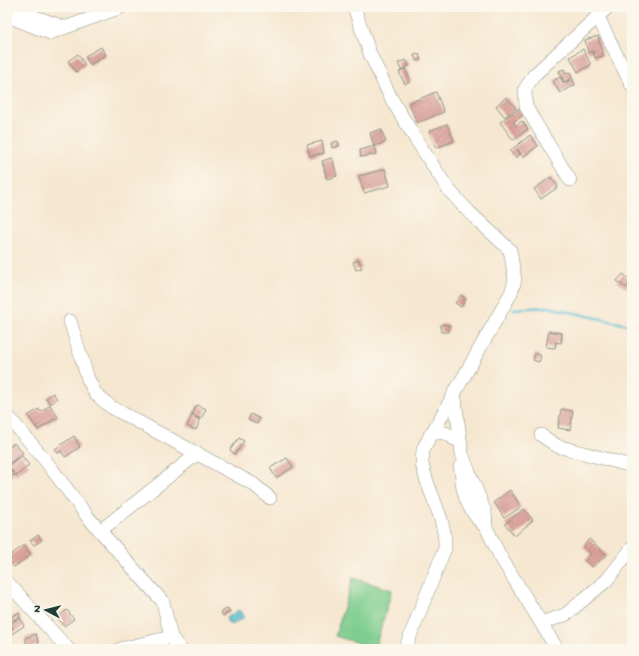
<svg xmlns="http://www.w3.org/2000/svg" width="639" height="656" viewBox="0 0 639 656" font-family="'Gochi Hand',sans-serif">
	<style>
		.park { fill: #7bcc8d; stroke: #4d8460 }
		.water { fill: url(#water-waves); stroke: #3a7c83 }
		.lines { fill: none; stroke-linecap: round; stroke-linejoin: round }
		.stream { stroke: #55bcd2; stroke-width: 2.5 }
		.building { fill: url(#building-hatch) }
		.minor-casing { stroke: #8a9282; stroke-width: 14 }
		.minor { stroke: #fff; stroke-width: 13 }
	</style>
	<defs>
		<pattern id="water-waves" width="16" height="10" patternUnits="userSpaceOnUse"><rect width="16" height="10" fill="#55bcd2"/><path d="M0 5q4-4 8 0t8 0" fill="none" stroke="#469aab"/></pattern>
		<pattern id="building-hatch" width="6" height="6" patternUnits="userSpaceOnUse"><rect width="6" height="6" fill="#dda29b"/><path d="M-1 1l2-2M0 6l6-6M5 7l2-2" fill="none" stroke="#b3857f"/></pattern>
	</defs>
	<rect width="100%" height="100%" fill="#fbf7ec"/>
	<filter id="ink" filterUnits="userSpaceOnUse"><feTurbulence type="fractalNoise" baseFrequency=".025" numOctaves="2"/><feDisplacementMap in="SourceGraphic" scale="8" xChannelSelector="R" yChannelSelector="G"/><feConvolveMatrix kernelMatrix="1 2 1 2 8 2 1 2 1" color-interpolation-filters="sRGB"/></filter>
	<filter id="wash" filterUnits="userSpaceOnUse"><feTurbulence type="fractalNoise" baseFrequency=".012" numOctaves="4" result="noise"/><feDisplacementMap in="SourceGraphic" scale="16" xChannelSelector="R" yChannelSelector="G"/><feGaussianBlur stdDeviation="0.9" result="paint"/><feColorMatrix in="noise" values="0 0 0 0 0 0 0 0 0 0 0 0 0 0 0 0 0 1.4 0 .05"/><feComposite in="paint" operator="in"/></filter>
	<g filter="url(#wash)">
		<rect width="100%" height="100%" fill="#f6e7d0"/>
		<path class="park" d="M353 578 392 590 375 648 335 636Z"/>
		<path class="water" d="M239 610 244 615 243 618 232 625 228 623 226 618Z"/>
		<g class="lines">
			<path class="stream" d="M514 309 548 307 632 326"/>
		</g>
		<g id="blocks">
			<g class="building">
				<path d="M598 36 603 56 595 58 593 51 588 53 585 40Z"/>
				<path d="M101 47 106 55 90 65 85 56Z"/>
				<path d="M583 49 591 65 578 72 570 57Z"/>
				<path d="M78 54 85 65 76 72 68 61Z"/>
				<path d="M419 54 421 60 416 61 414 55Z"/>
				<path d="M406 60 409 66 401 70 398 63Z"/>
				<path d="M405 69 411 81 405 84 399 72Z"/>
				<path d="M564 69 566 73 570 72 575 85 560 93 553 81 560 77 564 84 571 79 564 82 559 71Z"/>
				<path d="M436 92 444 112 417 123 409 103Z"/>
				<path d="M506 97 516 108 505 117 496 106Z"/>
				<path d="M521 107 525 113 513 122 516 126 522 121 528 129 513 140 500 122Z"/>
				<path d="M447 124 454 141 436 148 429 131Z"/>
				<path d="M381 129 386 142 374 146 370 133Z"/>
				<path d="M530 135 538 146 523 157 517 149 520 154 515 158 510 151Z"/>
				<path d="M322 141 324 153 310 156 307 145Z"/>
				<path d="M338 141 339 146 332 148 331 143Z"/>
				<path d="M375 146 377 154 361 157 360 150Z"/>
				<path d="M332 158 337 176 327 179 322 161Z"/>
				<path d="M385 169 390 186 364 193 359 176Z"/>
				<path d="M551 177 558 187 541 199 534 189Z"/>
				<path d="M359 260 362 268 356 270 353 262Z"/>
				<path d="M623 274 632 281 626 288 617 281Z"/>
				<path d="M461 295 466 299 461 307 455 303Z"/>
				<path d="M441 324 449 325V332H441Z"/>
				<path d="M549 331 562 333 561 343 556 342 555 348 546 347Z"/>
				<path d="M535 353 541 356 539 362 533 360Z"/>
				<path d="M53 393 57 399 50 404 46 398Z"/>
				<path d="M50 405 58 417 38 430 28 416 39 409 41 412Z"/>
				<path d="M197 405 206 409 201 419 192 415Z"/>
				<path d="M561 409 573 411 570 430 558 428Z"/>
				<path d="M251 414 260 419 257 424 248 420Z"/>
				<path d="M192 415 200 420 196 430 187 426Z"/>
				<path d="M74 436 80 447 65 457 61 451 58 453 55 449Z"/>
				<path d="M239 438 244 441 235 454 230 450Z"/>
				<path d="M14 443 23 453 9 464 7 461V449Z"/>
				<path d="M21 455 29 465 16 476 8 466Z"/>
				<path d="M287 458 293 467 276 478 270 468Z"/>
				<path d="M7 466 14 475 11 477 7 472Z"/>
				<path d="M510 490 521 507 504 518 494 502Z"/>
				<path d="M524 509 533 520 515 536 505 524Z"/>
				<path d="M38 535 42 540 34 545 30 541Z"/>
				<path d="M589 539 607 555 592 567 585 561 591 554 583 547Z"/>
				<path d="M24 545 31 555 14 567 7 558Z"/>
				<path d="M228 608 230 612 223 616 221 612Z"/>
				<path d="M67 610 74 619 64 626 57 617Z"/>
				<path d="M19 613 20 617 14 620 12 616Z"/>
				<path d="M20 618 24 626 7 637V623L9 622 13 629 10 623Z"/>
				<path d="M36 634 39 645 28 648 25 638Z"/>
			</g>
		</g>
	</g>
	<g filter="url(#ink)">
		<use href="#blocks" fill-opacity="0" stroke="#8a9282" stroke-width="1"/>
		<g class="lines">
			<defs>
				<g id="minor">
					<path d="M354 7 370 54 392 100 417 141 448 189 469 212 510 250 515 280 511 293 423 449C423 453 422 459 422 464 428 493 446 518 445 548L405 649"/>
					<path d="M19 11 64 27"/>
					<path d="M598 17 632 86"/>
					<path d="M15 19 50 33 122 7"/>
					<path d="M570 180 526 107 525 89 534 75 608 7"/>
					<path d="M70 321 88 379 95 393 111 407 253 484 270 498"/>
					<path d="M454 391 462 454 485 512 486 527 500 556 557 649"/>
					<path d="M7 415 45 460 87 516 163 602 171 637 180 649"/>
					<path d="M430 435C440 431 446 431 454 439"/>
					<path d="M541 435 557 446 632 466"/>
					<path d="M460 467C463 475 461 484 464 492 467 505 476 519 486 527"/>
					<path d="M100 531 198 453"/>
					<path d="M7 582 68 649"/>
					<path d="M541 623 565 615 607 580 632 548"/>
					<path d="M120 649 171 637"/>
				</g>
			</defs>
			<use href="#minor" class="minor-casing"/>
			<use href="#minor" class="minor"/>
		</g>
	</g>
	<rect width="639" height="656" fill="none" stroke="#fbf7ec" stroke-width="24"/>
	<g transform="translate(46 610) rotate(277)" stroke="#fbf7ec" stroke-width="3" paint-order="stroke">
	<path d="M0-3L7 15L0 10L-7 15Z" fill="#1f3d34"/>
	<text y="-6" font-size="11" font-weight="bold" text-anchor="middle" fill="#1f3d34">N</text>
	</g>
</svg>
